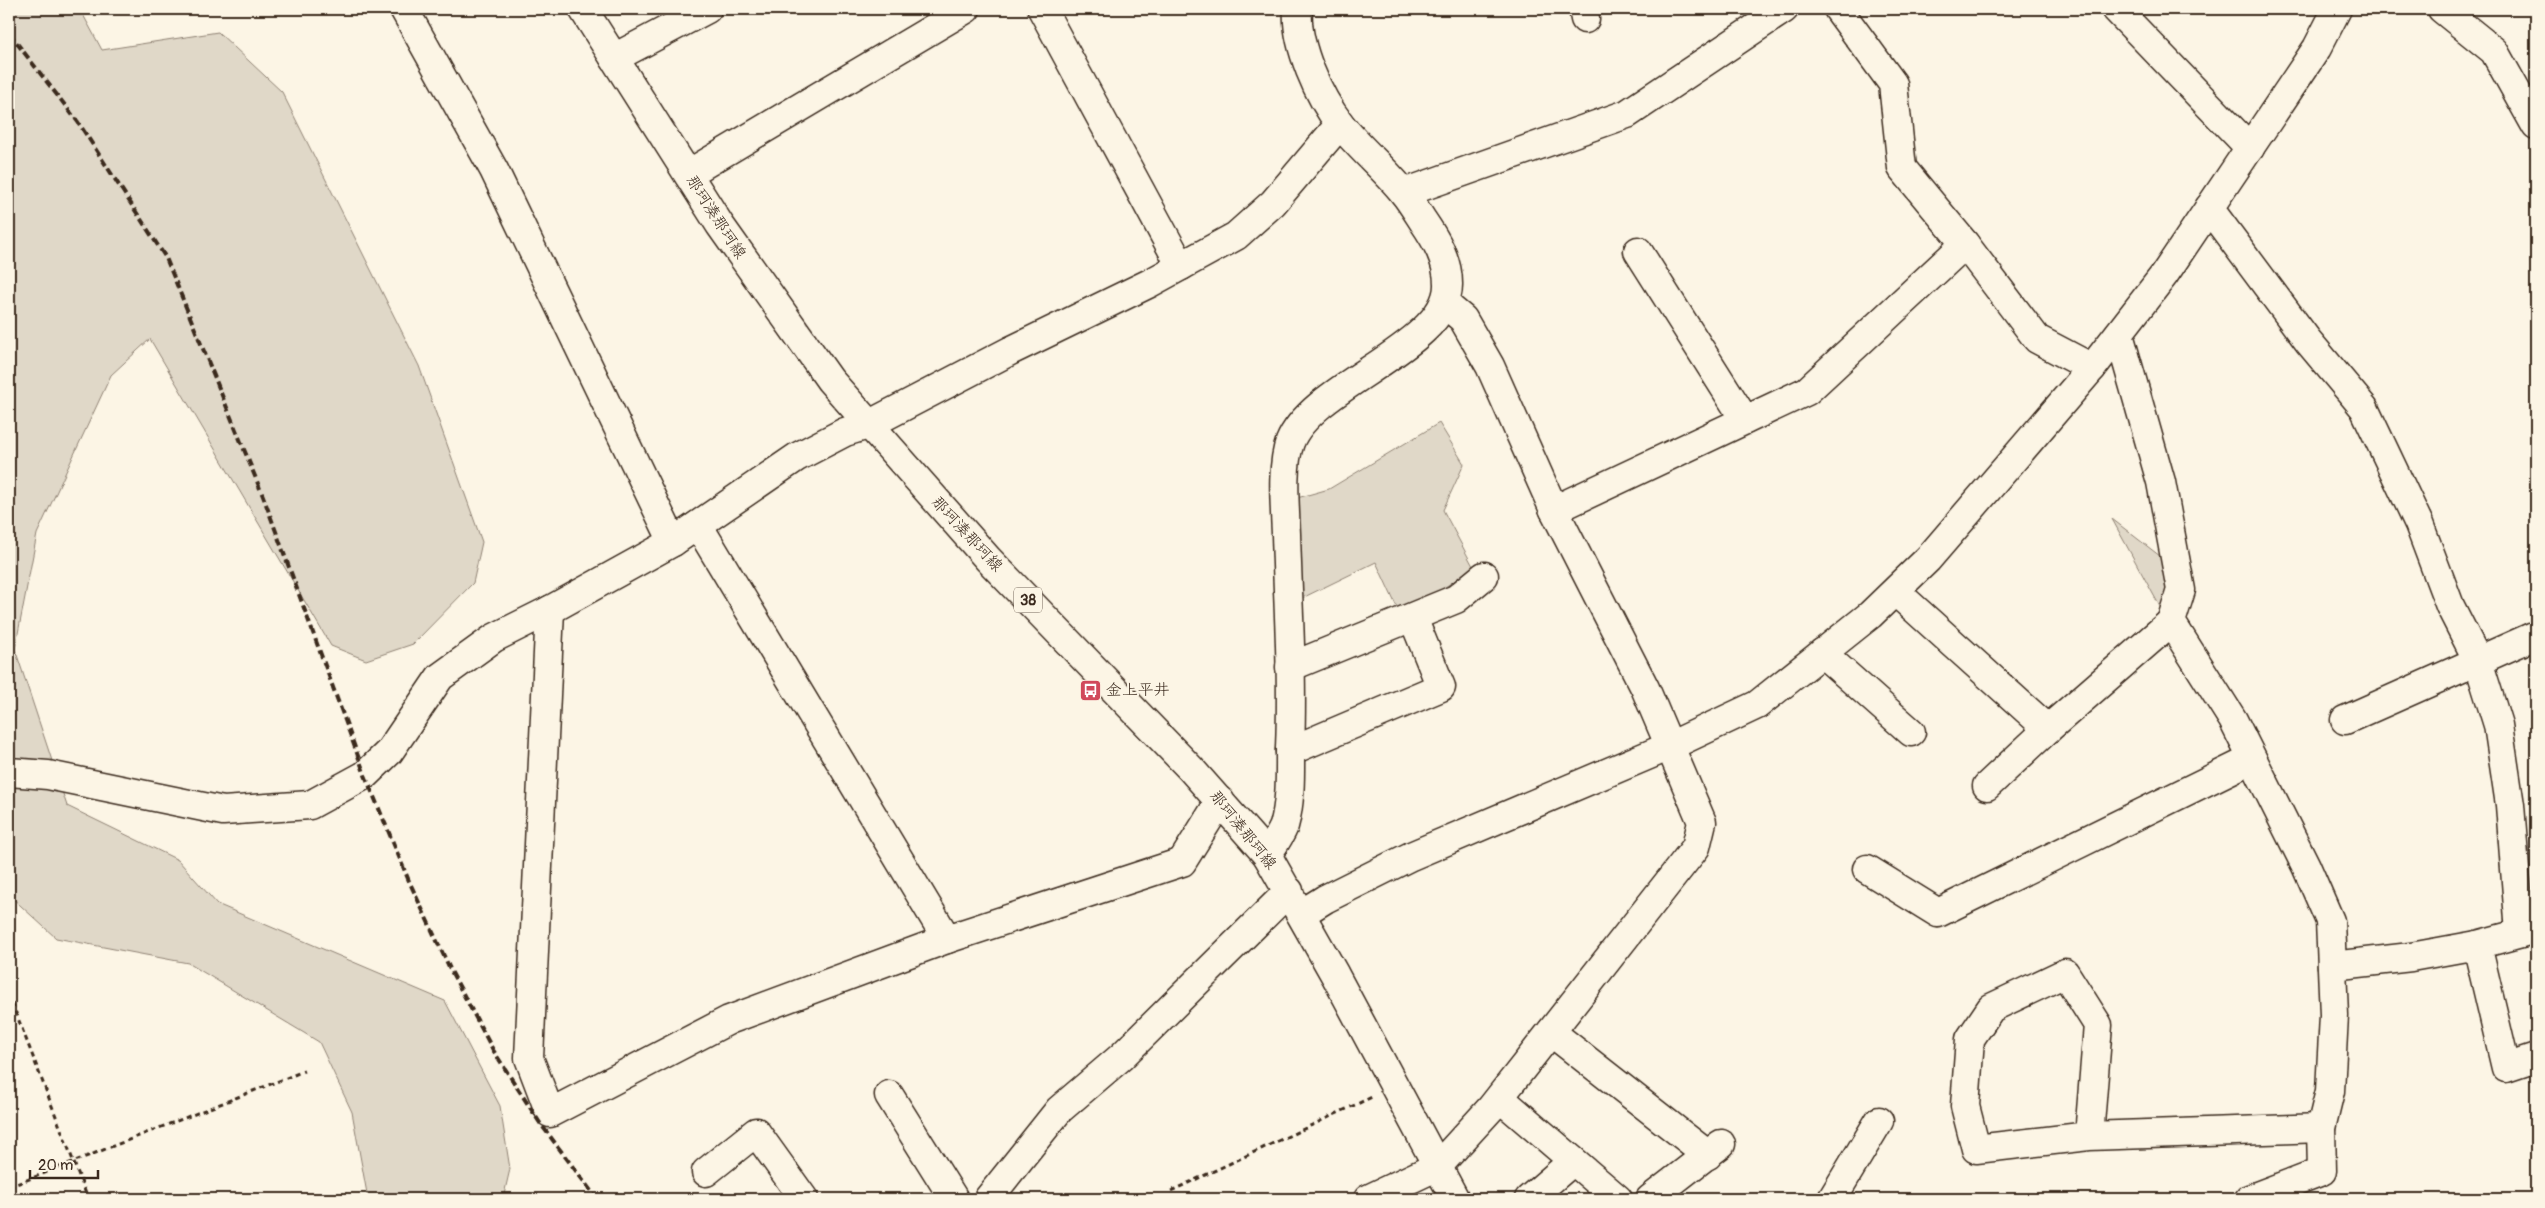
<svg xmlns="http://www.w3.org/2000/svg" width="2545" height="1208" viewBox="0 0 2545 1208" font-family="Pangolin,'Klee One',sans-serif">
	<style>
		.green { fill: #e0d8c8; stroke: #8e8173 }
		.lines { fill: none; stroke-linecap: round; stroke-linejoin: round }
		.minor-casing { stroke: #3b2a1e; stroke-width: 31 }
		.major-casing { stroke: #3b2a1e; stroke-width: 31 }
		.path { stroke: #3b2a1e; stroke-width: 3; stroke-dasharray: 5 4; stroke-linecap: butt }
		.minor { stroke: #fcf5e5; stroke-width: 28 }
		.major { stroke: #fcf5e5; stroke-width: 28 }
		.rail { stroke: #3b2a1e; stroke-width: 4; stroke-dasharray: 8 4; stroke-linecap: butt }
		.labels { text-anchor: middle; dominant-baseline: central; stroke-width: 4; stroke-linejoin: round; paint-order: stroke }
		.shield { fill: #fcf5e5; stroke: #75675a; stroke-width: 1 }
		.shield-label { font-size: 15px; font-weight: bold; fill: #3b2a1e }
		.street-label { font-size: 16px; fill: #3b2a1e; stroke: #fcf5e5 }
		.poi-label { font-size: 16px; fill: #3b2a1e; stroke: #fcf5e5; text-anchor: start }
	</style>
	<rect width="100%" height="100%" fill="#fcf5e5"/>
	<filter id="ink" filterUnits="userSpaceOnUse"><feTurbulence type="fractalNoise" baseFrequency=".02" numOctaves="2"/><feDisplacementMap in="SourceGraphic" scale="10" xChannelSelector="R" yChannelSelector="G"/><feConvolveMatrix kernelMatrix="1 2 1 2 8 2 1 2 1" color-interpolation-filters="sRGB"/></filter>
	<g filter="url(#ink)">
		<g class="green">
			<path d="M9 9H80L102 50 218 32 282 92 419 366 482 542 473 583 413 644 366 660 331 646 150 339 111 375 37 534 15 649 67 806 178 860 217 904 445 1001 500 1106 510 1169 503 1199H368L352 1112 319 1042 188 963 56 938 9 895Z"/>
			<path d="M1439 423 1464 464 1443 510 1474 568 1401 616 1376 562 1294 602 1290 500 1329 489Z"/>
			<path d="M2112 519 2169 563 2174 591 2164 614Z"/>
		</g>
		<g class="lines">
			<defs>
				<g id="minor">
					<path d="M404 9 494 170 673 542"/>
					<path d="M1042 9 1181 266"/>
					<path d="M1583 9 1585 19"/>
					<path d="M1838 9 1893 84 1902 168 1965 244 2037 339 2092 368"/>
					<path d="M2116 9 2250 148"/>
					<path d="M2442 9 2494 51 2536 126"/>
					<path d="M614 58 707 9"/>
					<path d="M688 174 966 9"/>
					<path d="M1404 193 1627 114 1784 9"/>
					<path d="M2209 208 2308 341 2364 408 2419 524 2450 606 2478 661 2498 725 2510 805 2520 933"/>
					<path d="M1638 251 1745 420"/>
					<path d="M2119 334 2161 482 2181 590 2171 622 2233 720 2306 866 2330 921 2334 1015 2330 1091 2321 1128 2322 1171 2249 1199"/>
					<path d="M1554 510 1807 391 1965 244"/>
					<path d="M698 525 947 939"/>
					<path d="M1896 592 2048 729"/>
					<path d="M550 610 529 1058 550 1113 729 1020 947 939 1182 862 1220 801"/>
					<path d="M1822 653 1911 732"/>
					<path d="M1290 667 1456 599 1484 576"/>
					<path d="M2345 720 2536 635"/>
					<path d="M1290 751 1441 687 1413 618"/>
					<path d="M9 772 48 775 223 811 310 805 365 775 389 752 440 677 494 638 550 610 673 542 797 457 845 432 868 425 1010 351 1150 283 1236 236 1273 203 1340 124"/>
					<path d="M1987 786 2048 729 2171 622"/>
					<path d="M1267 855C1273 846 1280 836 1284 826 1291 801 1290 773 1290 748 1293 677 1288 605 1286 534 1285 507 1281 466 1290 442 1313 384 1449 346 1448 284 1448 260 1436 240 1423 221 1417 212 1411 202 1404 193 1385 169 1360 149 1341 125 1319 98 1295 44 1298 9"/>
					<path d="M1867 869 1938 913 2252 759"/>
					<path d="M1301 914 1325 899 1411 856 1670 746 1757 705 1870 615 1928 559 2092 368 2164 275 2317 48 2337 9"/>
					<path d="M2477 945 2506 1068 2536 1058"/>
					<path d="M2332 966 2411 957 2477 945 2536 929"/>
					<path d="M1551 1032 1708 1155"/>
					<path d="M889 1095 954 1199"/>
					<path d="M1500 1098 1618 1199"/>
					<path d="M2089 1136 2098 1025 2065 973 1991 1008 1970 1039 1965 1106 1976 1149 2089 1136 2321 1128"/>
					<path d="M706 1172 756 1132 804 1199"/>
					<path d="M988 1199 1059 1110 1121 1057 1289 891"/>
					<path d="M1368 1199 1438 1166 1491 1108 1696 847 1702 822 1645 688 1554 510 1490 366 1463 319 1445 304"/>
					<path d="M1529 1199 1573 1161"/>
					<path d="M1650 1199 1721 1144"/>
					<path d="M1832 1199 1879 1121"/>
				</g>
				<path id="major" d="M583 9 720 225 830 380 988 559 1191 769 1267 855 1335 975 1455 1199"/>
			</defs>
			<use href="#minor" class="minor-casing"/>
			<use href="#major" class="major-casing"/>
			<g class="path">
				<path d="M9 995 88 1199"/>
				<path d="M9 1187 304 1071"/>
				<path d="M1171 1191 1372 1097"/>
			</g>
			<use href="#minor" class="minor"/>
			<use href="#major" class="major"/>
			<path class="rail" d="M9 33 78 122 166 258 263 496 365 775 409 881 451 971 493 1050 540 1123 597 1199"/>
		</g>
	</g>
	<defs>
		<symbol id="bus-square" viewBox="-11 -11 22 22"><rect x="-9" y="-9" width="18" height="18" rx="4" fill="#d1495b" stroke="#fcf5e5"/><path d="M-5-6H5V4H4V6H2V4H-2V6H-4V4H-5ZM-3.5-4V0h7V-4ZM-3.5 1.2v1.5H-2V1.2ZM2 1.2v1.5H3.5V1.2Z" fill="#fff"/></symbol>
	</defs>
	<g fill-rule="evenodd">
		<use href="#bus-square" x="1078" y="678" width="25" height="25"/>
	</g>
	<g class="labels">
		<rect class="shield" x="1014" y="587.5" width="28" height="25" rx="4"/>
		<g class="shield-label">
			<text x="1028" y="600">38</text>
		</g>
		<g class="street-label">
			<text transform="translate(716 217) rotate(57)">那珂湊那珂線</text>
			<text transform="translate(967 534) rotate(47)">那珂湊那珂線</text>
			<text transform="translate(1243 830) rotate(51)">那珂湊那珂線</text>
		</g>
		<g class="poi-label">
			<text x="1106" y="690">金上平井</text>
		</g>
	</g>
	<rect width="2545" height="1208" fill="none" stroke="#fcf5e5" stroke-width="30"/>
	<rect x="15" y="15" width="2515" height="1178" fill="none" stroke="#3b2a1e" stroke-width="2" filter="url(#ink)"/>
	<path d="M30 1170v8h68v-8" fill="none" stroke="#3b2a1e" stroke-width="2.5"/>
	<text x="38" y="1170" font-size="15" fill="#3b2a1e" stroke="#fcf5e5" stroke-width="4" paint-order="stroke">20 m</text>
</svg>
